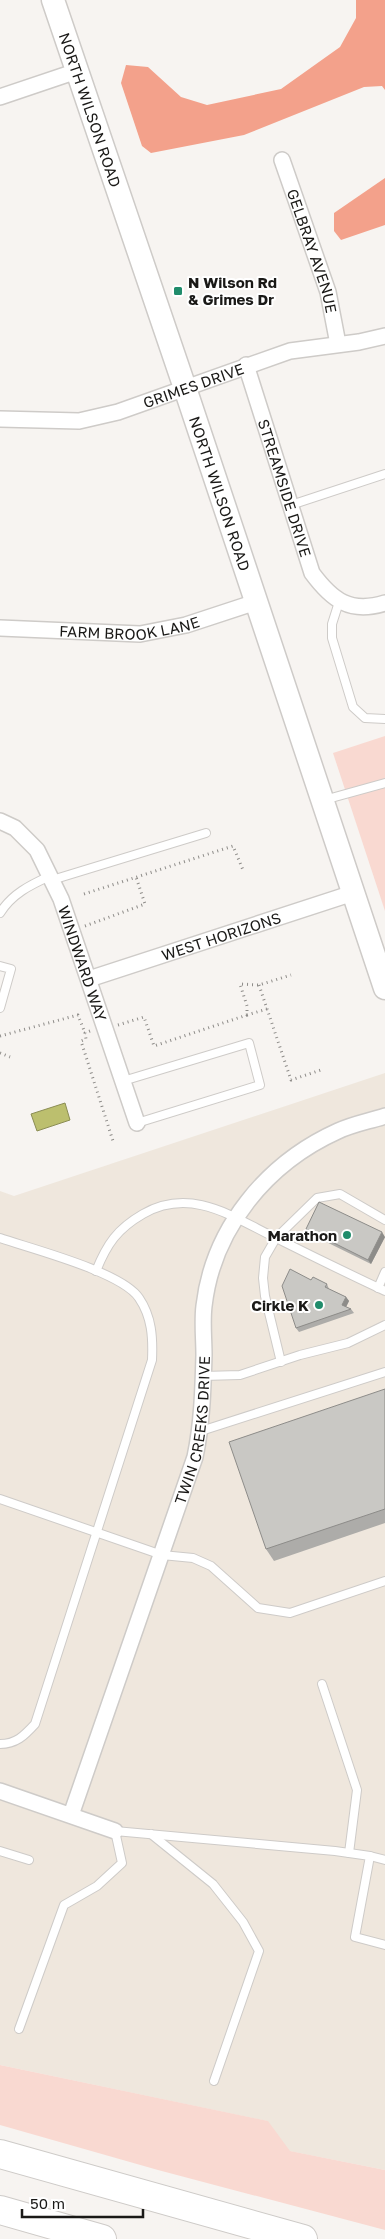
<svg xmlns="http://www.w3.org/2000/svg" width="385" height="2239" viewBox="0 0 385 2239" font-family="'Golos Text',sans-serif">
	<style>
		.built { fill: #efe7dd }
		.green { fill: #f9d9d1 }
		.forest { fill: #f3a18b }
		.water { fill: #bcbf6e; stroke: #8b8d54 }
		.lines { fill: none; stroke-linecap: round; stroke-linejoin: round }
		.lane-casing { stroke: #cecbc8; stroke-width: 10 }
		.street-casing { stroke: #cecbc8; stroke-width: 18 }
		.secondary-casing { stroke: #cecbc8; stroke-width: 25 }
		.highway-casing { stroke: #cecbc8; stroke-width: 30 }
		.path { stroke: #8e8c89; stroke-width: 3; stroke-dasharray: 1 4; stroke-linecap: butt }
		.lane { stroke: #fff; stroke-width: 8 }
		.street { stroke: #fff; stroke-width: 15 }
		.secondary { stroke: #fff; stroke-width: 22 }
		.highway { stroke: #fff; stroke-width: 28 }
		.wall { fill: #adaca9 }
		.shaded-wall { fill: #8d8c89 }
		.building { fill: #c9c8c4; stroke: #8d8c89 }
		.poi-dot { fill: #208c6b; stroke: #fff; stroke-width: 2 }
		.labels { text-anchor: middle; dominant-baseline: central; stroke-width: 4; stroke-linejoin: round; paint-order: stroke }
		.street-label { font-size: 15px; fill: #1a1917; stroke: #fff }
		.poi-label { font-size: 15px; font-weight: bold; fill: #1a1917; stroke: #fff; text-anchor: end }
	</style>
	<rect width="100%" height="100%" fill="#f7f4f1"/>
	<path class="built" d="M385 1073V2170L289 2151 267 2121 0 2065V1191L14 1196Z"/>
	<g class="green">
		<path d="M385 736V911L333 753Z"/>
		<path d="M0 2065 268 2121 290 2151 385 2170V2230L158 2170 0 2125Z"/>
	</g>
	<g class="forest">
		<path d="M356 0H385V90L382 86 364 87 244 135 151 153 142 146 121 83 126 65 148 67 181 97 207 105 281 89 340 47 356 18Z"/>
		<path d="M385 178V225L341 240 334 231V213Z"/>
	</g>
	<path class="water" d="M65 1103 70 1120 37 1131 31 1114Z"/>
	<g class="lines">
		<defs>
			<g id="lane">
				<path d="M291 505 385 474"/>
				<path d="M339 602 332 624V638L353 707 365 718 385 719"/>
				<path d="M324 800 385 783"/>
				<path d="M52 880 206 833"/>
				<path d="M0 913C12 894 30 885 50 876"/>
				<path d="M0 966 11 969 0 1008"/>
				<path d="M123 1081 249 1043 260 1085 137 1123"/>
				<path d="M0 1238C32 1249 122 1272 139 1298 152 1317 153 1338 152 1360L35 1724C24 1736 16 1744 0 1744"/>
				<path d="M96 1271C107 1244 117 1229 143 1214 192 1186 234 1218 278 1239 314 1257 349 1274 385 1291"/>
				<path d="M378 1288 385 1272"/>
				<path d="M281 1362 265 1296 263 1278 265 1257 276 1238 317 1198 340 1194 385 1220"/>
				<path d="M203 1376 240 1375 300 1355 348 1343 385 1325"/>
				<path d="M201 1431 385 1372"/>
				<path d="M0 1499 162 1555 193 1558 211 1566 258 1608 290 1613 385 1581"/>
				<path d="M322 1684 357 1790 349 1853"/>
				<path d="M151 1834 213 1884 243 1922 259 1951 214 2081"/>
				<path d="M0 1851 29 1860"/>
				<path d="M370 1856 385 1860"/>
				<path d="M19 2029 64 1905 97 1886 122 1863 115 1831 335 1851 370 1856 355 1937 385 1945"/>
			</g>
			<g id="street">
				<path d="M0 97 77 71"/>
				<path id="s1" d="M282 160 328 292 338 344"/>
				<path id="s2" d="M246 365 312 573C332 600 350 614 385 603"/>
				<path id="s3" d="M0 419 79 421 118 412 290 351 359 342 385 336"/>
				<path id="s4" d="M0 628 140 634 186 625 256 602"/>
				<path id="s5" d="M0 821 15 828 37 850 61 899 137 1123"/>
				<path id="s6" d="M89 979 353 893"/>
				<path d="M0 1791 115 1831"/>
				<path id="s7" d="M71 1815 195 1457C202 1424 203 1390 204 1355 204 1339 202 1322 204 1306 213 1228 267 1163 338 1131 353 1124 370 1121 385 1116"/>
			</g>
			<g id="secondary">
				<path id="s8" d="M53 0 185 388 385 988"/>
			</g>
			<g id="highway">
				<path d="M0 2154 303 2239"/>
				<path d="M0 2210 102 2239"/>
			</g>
		</defs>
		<use href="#lane" class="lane-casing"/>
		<use href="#street" class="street-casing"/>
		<use href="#secondary" class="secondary-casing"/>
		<use href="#highway" class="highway-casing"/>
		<g class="path">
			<path d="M84 894 233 846 243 870"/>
			<path d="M85 926 145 904 136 877"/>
			<path d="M259 985 291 1080 321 1070"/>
			<path d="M267 1009 247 1015V1006L240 984 259 985 291 975"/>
			<path d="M118 1025 144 1017 154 1046 247 1015"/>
			<path d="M90 1031 85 1033 86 1039 81 1041 113 1141"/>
			<path d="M0 1036 78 1015 85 1033"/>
			<path d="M0 1053 10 1057"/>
		</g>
		<use href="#lane" class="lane"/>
		<use href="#street" class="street"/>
		<use href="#secondary" class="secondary"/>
		<use href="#highway" class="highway"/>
	</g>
	<g class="wall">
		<path d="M306 1229 385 1237 371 1264 308 1233Z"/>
		<path d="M311 1280 327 1284 329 1289 346 1297 349 1301 346 1307 351 1309 354 1313 299 1332 296 1328Z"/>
		<path d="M385 1389V1523L274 1561 266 1549Z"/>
	</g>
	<g class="shaded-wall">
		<path d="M382 1232 385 1237 371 1264 368 1260Z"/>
		<path d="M346 1297 349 1301 345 1309 342 1305Z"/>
	</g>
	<g class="building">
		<path d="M319 1202 382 1232 368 1260 306 1229Z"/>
		<path d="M290 1269 311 1280 313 1277 327 1284 325 1287 346 1297 342 1305 351 1309 296 1328 282 1286Z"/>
		<path d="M385 1389V1509L266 1549 229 1442Z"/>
	</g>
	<g class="poi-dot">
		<rect x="173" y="286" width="10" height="10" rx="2.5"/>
		<circle cx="347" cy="1235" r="5"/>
		<circle cx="319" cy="1305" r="5"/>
	</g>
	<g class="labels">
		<g class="street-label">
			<text stroke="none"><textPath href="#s8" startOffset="116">NORTH WILSON ROAD</textPath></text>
			<text stroke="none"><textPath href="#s1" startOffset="96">GELBRAY AVENUE</textPath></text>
			<text stroke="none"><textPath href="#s3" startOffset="199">GRIMES DRIVE</textPath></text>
			<text stroke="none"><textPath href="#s2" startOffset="129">STREAMSIDE DRIVE</textPath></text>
			<text stroke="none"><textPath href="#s8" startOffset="521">NORTH WILSON ROAD</textPath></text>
			<text stroke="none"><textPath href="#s4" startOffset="130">FARM BROOK LANE</textPath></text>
			<text stroke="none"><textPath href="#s6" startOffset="139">WEST HORIZONS</textPath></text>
			<text stroke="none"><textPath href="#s5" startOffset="170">WINDWARD WAY</textPath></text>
			<text stroke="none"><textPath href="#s7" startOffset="405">TWIN CREEKS DRIVE</textPath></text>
		</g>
		<g class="poi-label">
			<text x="188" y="282" text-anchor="start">N Wilson Rd<tspan x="188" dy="17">&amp; Grimes Dr</tspan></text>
			<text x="337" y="1235">Marathon</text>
			<text x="309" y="1305">Cirkle K</text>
		</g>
	</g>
	<path d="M22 2209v8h121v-8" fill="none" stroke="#1a1917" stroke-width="2.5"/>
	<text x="30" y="2209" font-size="15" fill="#1a1917" stroke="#ffffff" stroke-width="4" paint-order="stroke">50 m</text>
</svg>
